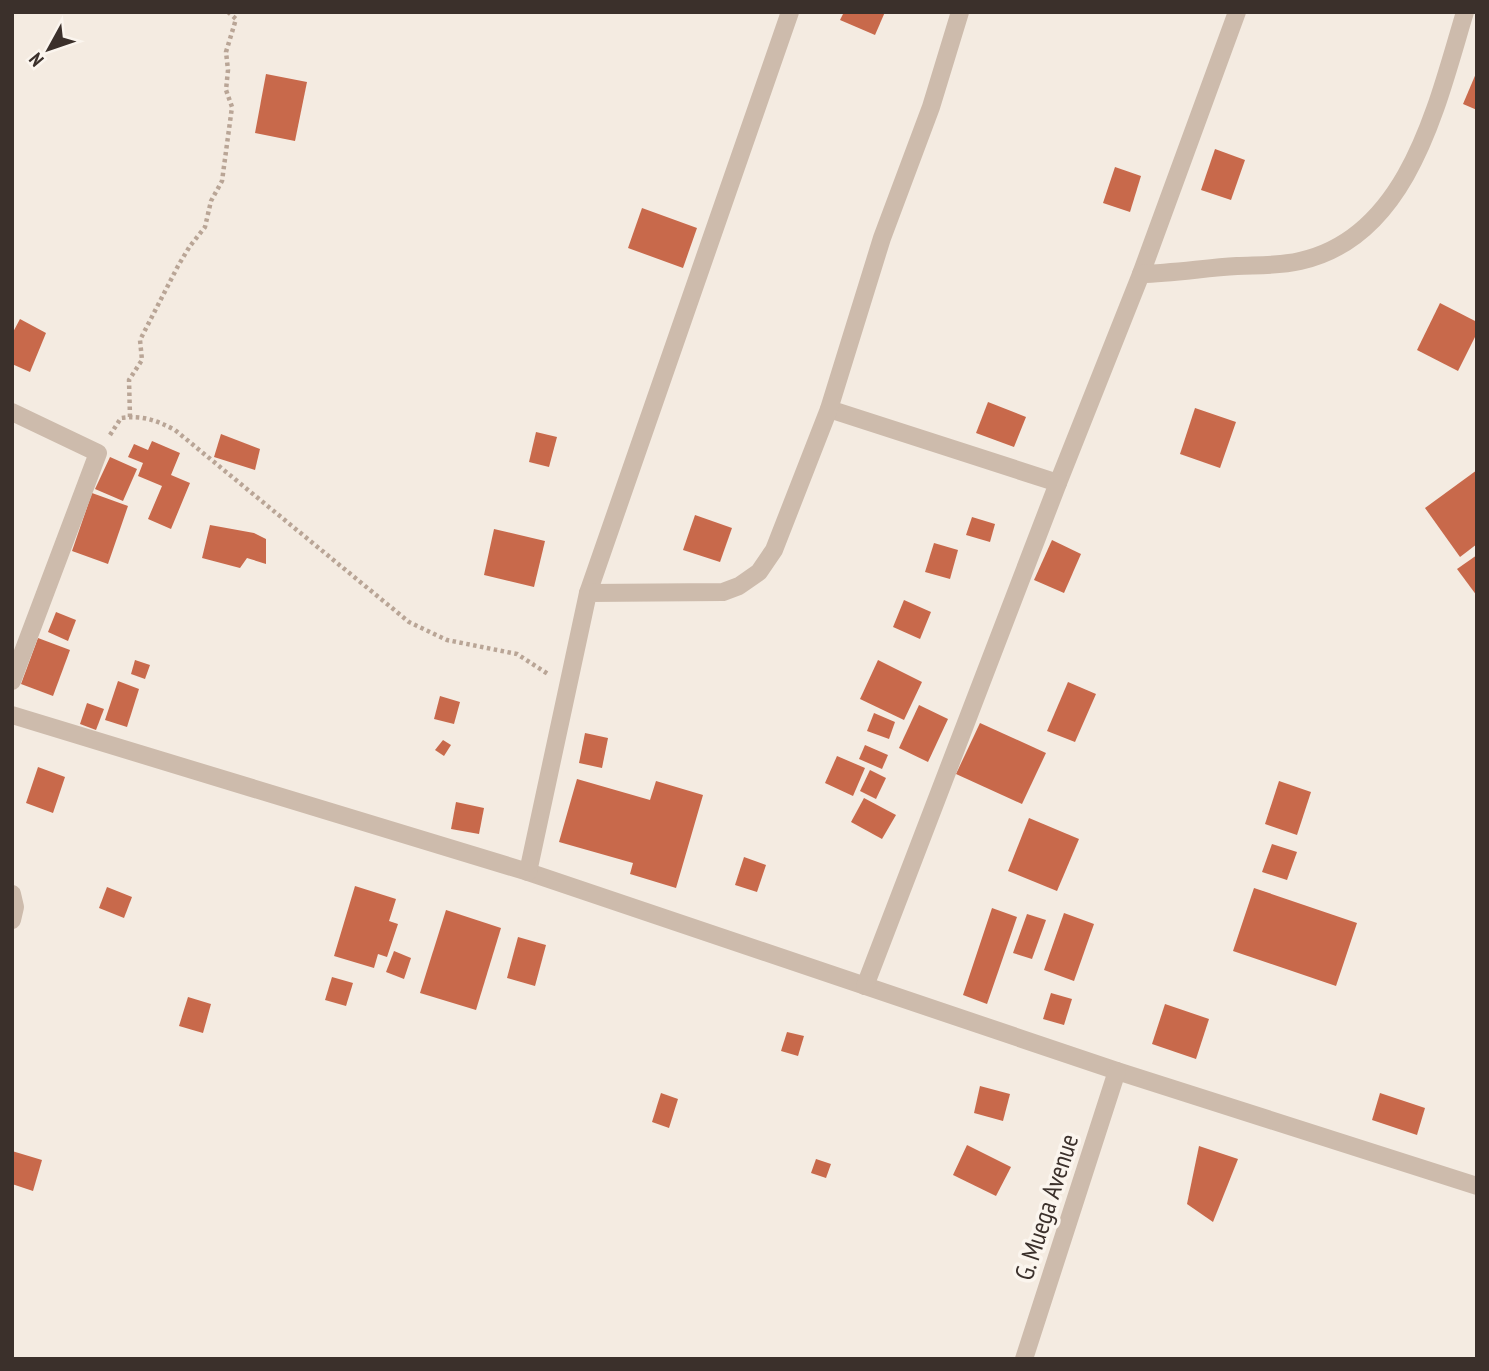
<svg xmlns="http://www.w3.org/2000/svg" width="1489" height="1371" viewBox="0 0 1489 1371" font-family="'PT Sans Narrow',sans-serif">
	<style>
		.building { fill: #c8694b }
		.lines { fill: none; stroke-linecap: round; stroke-linejoin: round }
		.path { stroke: #b9a596; stroke-width: 4.5; stroke-dasharray: 3.5 3.5; stroke-linecap: butt }
		.minor { stroke: #cdbbac; stroke-width: 18 }
		.labels { text-anchor: middle; dominant-baseline: central; stroke-width: 7; stroke-linejoin: round; paint-order: stroke }
		.street-label { font-size: 26px; fill: #3b302b; stroke: #fbf5ee }
	</style>
	<rect width="100%" height="100%" fill="#f4ebe1"/>
	<g class="building">
		<path d="M844 12H885L875 35 840 20Z"/>
		<path d="M1477 71V110L1463 104Z"/>
		<path d="M266 74 307 82 295 141 255 133Z"/>
		<path d="M1215 149 1245 160 1231 200 1201 190Z"/>
		<path d="M1115 167 1141 176 1130 212 1103 203Z"/>
		<path d="M642 208 697 228 683 268 628 248Z"/>
		<path d="M1440 303 1477 322V333L1458 371 1417 350Z"/>
		<path d="M20 319 46 333 30 372 12 364V334Z"/>
		<path d="M988 402 1026 417 1014 447 976 433Z"/>
		<path d="M1195 408 1236 422 1220 468 1180 454Z"/>
		<path d="M536 432 557 437 549 467 529 462Z"/>
		<path d="M221 434 260 449 255 470 214 457Z"/>
		<path d="M152 441 180 453 171 475 190 483 171 529 148 519 162 486 138 476 143 463 128 457 134 444 148 450Z"/>
		<path d="M110 457 137 469 123 501 95 489Z"/>
		<path d="M1477 470V544L1460 557 1425 508Z"/>
		<path d="M92 493 128 506 108 564 72 551Z"/>
		<path d="M695 515 732 528 720 562 683 550Z"/>
		<path d="M972 517 995 524 990 542 966 535Z"/>
		<path d="M210 525 254 533 266 539V564L247 558 240 568 202 558Z"/>
		<path d="M494 529 545 541 534 587 484 575Z"/>
		<path d="M1052 540 1081 554 1064 593 1034 580Z"/>
		<path d="M934 543 958 550 950 579 925 572Z"/>
		<path d="M1477 555V596L1457 569Z"/>
		<path d="M904 600 931 612 920 639 893 627Z"/>
		<path d="M56 612 76 620 68 641 48 632Z"/>
		<path d="M38 638 70 650 53 696 21 684Z"/>
		<path d="M135 660 150 665 145 679 131 674Z"/>
		<path d="M878 660 922 682 904 720 860 699Z"/>
		<path d="M118 681 139 689 127 727 105 720Z"/>
		<path d="M1068 682 1096 694 1075 742 1047 731Z"/>
		<path d="M440 696 460 702 454 724 434 719Z"/>
		<path d="M87 703 104 709 96 730 80 724Z"/>
		<path d="M919 705 948 719 928 762 899 748Z"/>
		<path d="M874 713 895 722 889 739 867 731Z"/>
		<path d="M980 723 1046 753 1022 804 956 774Z"/>
		<path d="M585 733 608 738 602 768 579 763Z"/>
		<path d="M443 740 451 745 444 756 435 750Z"/>
		<path d="M865 745 888 755 882 769 859 759Z"/>
		<path d="M837 756 865 768 853 796 825 783Z"/>
		<path d="M38 767 65 777 53 813 26 803Z"/>
		<path d="M870 770 886 778 876 799 860 791Z"/>
		<path d="M577 779 650 800 656 781 703 795 676 888 630 874 633 863 559 842Z"/>
		<path d="M1279 781 1311 792 1297 835 1265 824Z"/>
		<path d="M864 798 896 815 882 839 851 822Z"/>
		<path d="M456 802 484 808 479 834 451 829Z"/>
		<path d="M1029 818 1079 839 1057 891 1008 871Z"/>
		<path d="M1272 844 1297 852 1287 880 1262 872Z"/>
		<path d="M744 857 766 865 757 892 735 885Z"/>
		<path d="M355 886 396 899 389 921 398 924 387 957 378 954 374 968 334 956Z"/>
		<path d="M107 887 132 897 124 918 99 908Z"/>
		<path d="M1254 888 1357 923 1336 986 1233 951Z"/>
		<path d="M992 908 1017 917 987 1004 963 995Z"/>
		<path d="M446 910 501 928 476 1010 420 993Z"/>
		<path d="M1064 913 1094 924 1074 981 1044 970Z"/>
		<path d="M1027 914 1046 920 1032 959 1013 953Z"/>
		<path d="M518 937 546 945 535 986 507 978Z"/>
		<path d="M394 951 411 958 404 979 386 972Z"/>
		<path d="M332 977 353 983 346 1006 325 1000Z"/>
		<path d="M1051 993 1072 999 1064 1025 1043 1019Z"/>
		<path d="M188 997 211 1004 203 1033 179 1026Z"/>
		<path d="M1165 1004 1209 1019 1196 1059 1152 1044Z"/>
		<path d="M787 1032 804 1036 798 1056 781 1051Z"/>
		<path d="M980 1086 1010 1094 1003 1121 974 1113Z"/>
		<path d="M661 1093 678 1099 669 1128 652 1122Z"/>
		<path d="M1380 1093 1425 1108 1417 1135 1372 1120Z"/>
		<path d="M967 1145 1011 1167 996 1196 953 1175Z"/>
		<path d="M1199 1146 1238 1159 1213 1222 1187 1204Z"/>
		<path d="M12 1151 42 1160 33 1191 12 1184Z"/>
		<path d="M816 1159 831 1164 826 1178 811 1173Z"/>
	</g>
	<g class="lines">
		<g class="path">
			<path d="M130 417 129 380 142 360 140 340 178 266 190 246 205 227 211 201 222 181 232 107 226 90 228 70 226 52 236 19 228 12"/>
			<path d="M110 435 121 418C142 415 156 420 175 430L409 622 447 640 517 654 548 674"/>
		</g>
		<g class="minor">
			<path d="M1141 274 1237 12"/>
			<path d="M829 409 1058 483"/>
			<path d="M12 412 98 453 12 681"/>
			<path d="M588 593 790 12"/>
			<path d="M12 715 528 872 1117 1071 1477 1186"/>
			<path d="M528 872 588 593 723 592 739 586 759 572 774 550 829 409 882 238 931 107 960 12"/>
			<path d="M12 894 15 907 12 920"/>
			<path d="M865 986 1058 483 1141 274C1173 273 1205 268 1237 266 1258 265 1279 266 1300 261 1409 237 1437 104 1465 12"/>
			<path d="M1024 1359 1117 1071"/>
		</g>
	</g>
	<g class="labels">
		<g class="street-label">
			<text transform="translate(1046 1207) rotate(-72)">G. Muega Avenue</text>
		</g>
	</g>
	<rect width="1489" height="1371" fill="none" stroke="#3b302b" stroke-width="28"/>
	<g transform="translate(49 49) rotate(230)" stroke="#fbf5ee" stroke-width="5" paint-order="stroke">
	<path d="M0-5L12 26L0 18L-12 26Z" fill="#3b302b"/>
	<text y="-10" font-size="19" font-weight="bold" text-anchor="middle" fill="#3b302b">N</text>
	</g>
</svg>
